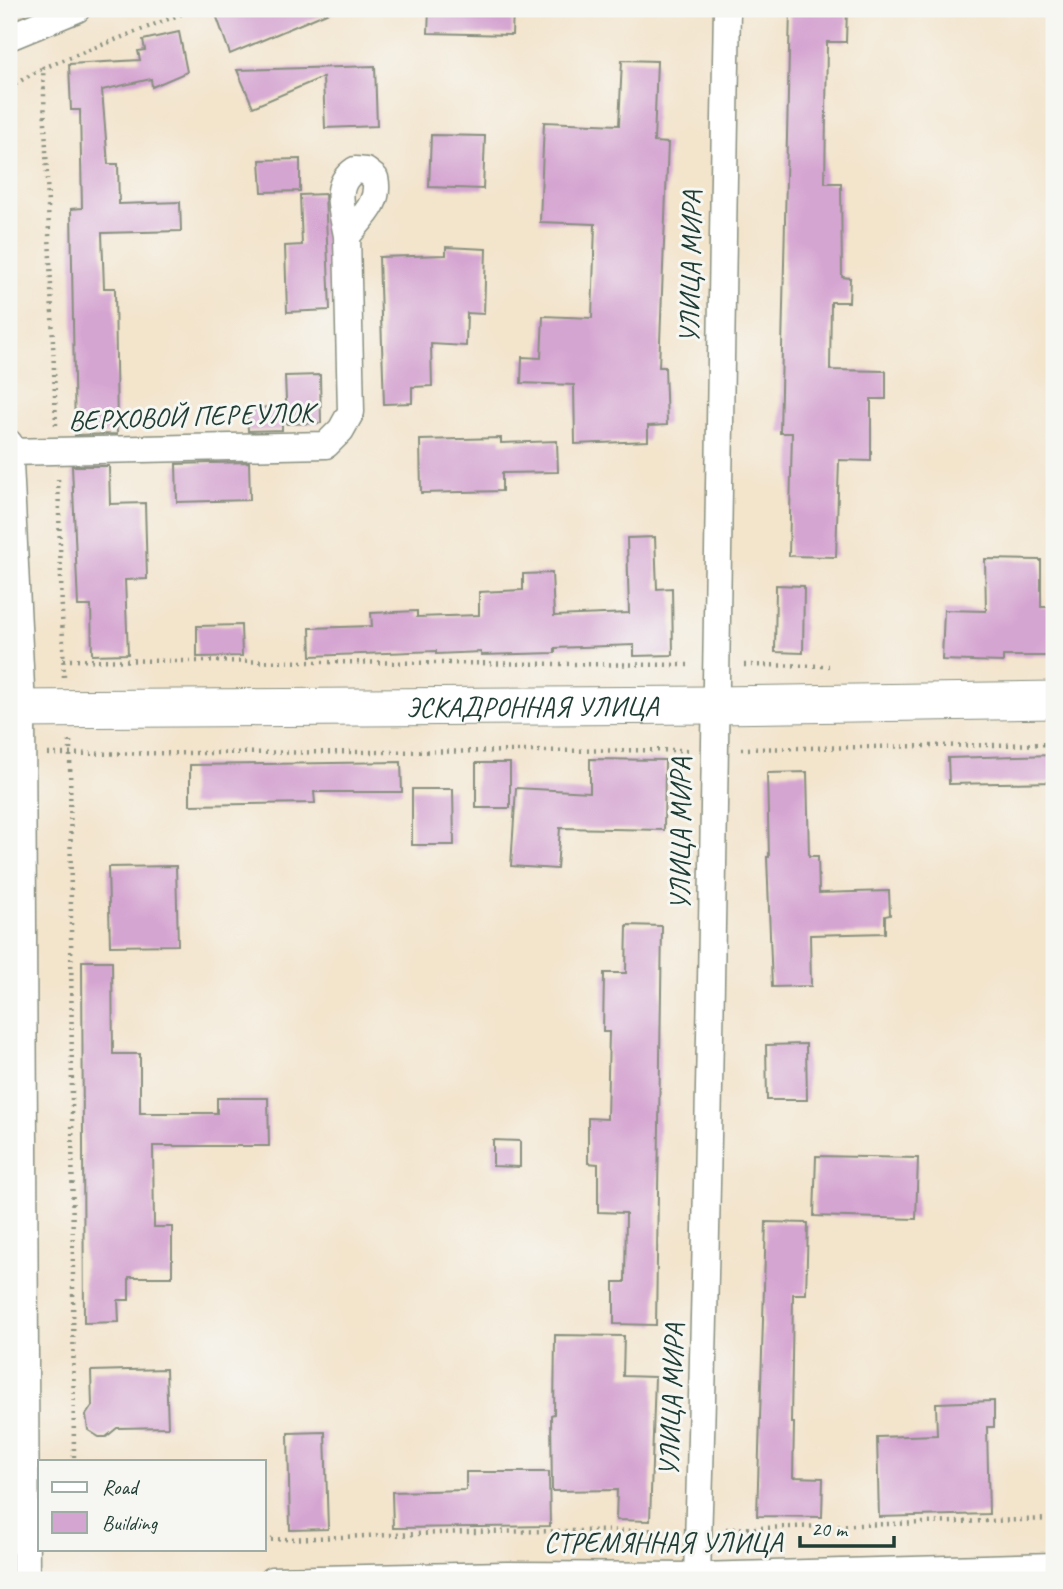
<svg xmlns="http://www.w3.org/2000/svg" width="1063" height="1589" viewBox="0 0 1063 1589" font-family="Caveat,sans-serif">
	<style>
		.building { fill: #d5a5d1 }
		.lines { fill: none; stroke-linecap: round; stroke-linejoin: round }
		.street-casing { stroke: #899080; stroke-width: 29 }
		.secondary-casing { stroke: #899080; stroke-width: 39 }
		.path { stroke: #899080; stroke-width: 4.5; stroke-dasharray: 2 5; stroke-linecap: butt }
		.street { stroke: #fff; stroke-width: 26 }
		.secondary { stroke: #fff; stroke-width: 37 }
		.labels { text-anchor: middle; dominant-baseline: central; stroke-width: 6; stroke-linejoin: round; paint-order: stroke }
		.street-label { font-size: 28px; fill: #1f3d34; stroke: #f6f6f2 }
	</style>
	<rect width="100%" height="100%" fill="#f6f6f2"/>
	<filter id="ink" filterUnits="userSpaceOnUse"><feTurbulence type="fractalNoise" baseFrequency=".0143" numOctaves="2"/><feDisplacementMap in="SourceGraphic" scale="14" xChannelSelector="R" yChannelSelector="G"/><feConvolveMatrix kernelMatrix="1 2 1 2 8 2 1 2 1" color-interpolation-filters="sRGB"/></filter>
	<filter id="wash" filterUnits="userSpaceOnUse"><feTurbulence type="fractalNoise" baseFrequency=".00686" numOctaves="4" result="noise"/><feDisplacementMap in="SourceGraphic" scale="28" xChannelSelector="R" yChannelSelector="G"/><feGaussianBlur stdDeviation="1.57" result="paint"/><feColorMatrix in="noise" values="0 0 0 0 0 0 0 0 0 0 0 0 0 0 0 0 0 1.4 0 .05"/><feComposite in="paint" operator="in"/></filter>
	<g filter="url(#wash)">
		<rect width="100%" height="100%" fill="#f3e4cc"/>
		<g id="blocks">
			<g class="building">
				<path d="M214 9H336L230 54Z"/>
				<path d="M429 9H513L512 35 428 33Z"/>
				<path d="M790 9H847L846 42H827L825 183H841L842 277 850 278 849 302H831L830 370 886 371V399H871V461L839 460 836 557 789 556 792 433H780Z"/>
				<path d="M179 32 187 72 152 87 151 79 102 90 108 164H118L119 204 180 202 181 231 102 233 104 288H115L117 434 75 435 71 209 82 208 80 110H71L69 64 140 60 138 51 145 50 143 40Z"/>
				<path d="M622 60 657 61 654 142 668 143 659 367H665L667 425 648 426V441L575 444 574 385 521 383 522 357 541 358 543 316 592 318 595 224 540 222 544 122 619 125Z"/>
				<path d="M375 66 377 126 325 128 323 77 253 107 237 70Z"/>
				<path d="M431 135 485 136 483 189 429 187Z"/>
				<path d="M300 159V191L262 192 260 160Z"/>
				<path d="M325 194 330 310 287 312 285 246 302 245 300 195Z"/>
				<path d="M446 247 486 249 484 314 467 313 466 346 431 344 432 386 412 387V403L384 404 379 257 446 255Z"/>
				<path d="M320 375 321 423 287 424 285 376Z"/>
				<path d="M282 407V430L248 431 247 408Z"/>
				<path d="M501 438V443L557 441 558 472 502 473V491L421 493 420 440Z"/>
				<path d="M249 462 250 500 177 502 176 464Z"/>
				<path d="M72 466H109L110 504 145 503 147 579 125 580 128 654 92 655 91 606H78Z"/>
				<path d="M655 537 657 589 672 588 673 655 634 656V645L555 648V653L481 655V652L436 654V651L311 656 310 628 372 626 371 613 417 611V617L479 615V592L523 590V574L552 573 554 616 629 613 627 538Z"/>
				<path d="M985 559 1041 560V607H1054V656H1003V662L942 660 944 610 986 611Z"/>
				<path d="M776 585 804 586 803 653 775 652Z"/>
				<path d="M241 625 242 656 197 657V626Z"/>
				<path d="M1054 755V782L949 784 948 758Z"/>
				<path d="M590 759 665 760 664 830 560 828 557 869 511 866 516 788 590 792Z"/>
				<path d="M401 762 402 792H314L315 803 190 805V765Z"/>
				<rect x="476" y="763" width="34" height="45"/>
				<path d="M807 772 809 856H818L819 893 889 891 890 915 885 916V933L810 935 811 986 772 987 767 857H769L767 773Z"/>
				<path d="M412 789H453L454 845H412Z"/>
				<path d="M176 866 178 945 110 946 108 867Z"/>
				<path d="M627 925 662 926 656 1325 614 1324V1282H625L626 1213 598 1212V1164L588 1163V1118L607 1119 609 1032H603L604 973H626Z"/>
				<path d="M82 961H112L113 1054H140V1113H217V1098H268L269 1146H153L154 1227H172V1277H129V1300H118L119 1322 84 1323Z"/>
				<path d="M806 1044 807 1100H767L766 1045Z"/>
				<path d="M493 1140 520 1141V1167L493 1166Z"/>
				<path d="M816 1156 918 1158 916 1219 814 1216Z"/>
				<path d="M766 1222 808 1223 806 1294H793L791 1423H794L793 1477 823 1478 822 1517 757 1516Z"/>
				<path d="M555 1335 624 1336 623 1376 655 1377 650 1521 616 1520 617 1490 552 1491 551 1415 554 1414Z"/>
				<path d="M166 1369 168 1427 117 1428 106 1437H99L88 1430 86 1415 92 1406 91 1371Z"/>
				<path d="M994 1401V1427H987L989 1514 879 1517 877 1437 937 1435 936 1403Z"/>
				<path d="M325 1432 328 1529 290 1530 288 1433Z"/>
				<path d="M466 1472H549L550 1526 393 1528 392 1492 466 1490Z"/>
			</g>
		</g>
	</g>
	<g filter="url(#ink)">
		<use href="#blocks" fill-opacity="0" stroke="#899080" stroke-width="2"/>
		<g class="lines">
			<defs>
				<g id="street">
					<path d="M9 37 77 9"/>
					<path d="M9 443 22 708 26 1580"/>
					<path d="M9 452 326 445 341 430 351 412 347 236C362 217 381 203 375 178L366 171 355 170C331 186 343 211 347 236"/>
					<path d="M697 1576C713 1053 717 531 727 9"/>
					<path d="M272 1580 506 1575 697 1576 1054 1566"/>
				</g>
				<g id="secondary">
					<path id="s1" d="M9 709 714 705 1054 700"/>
				</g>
			</defs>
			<use href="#street" class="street-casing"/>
			<use href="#secondary" class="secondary-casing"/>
			<g class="path">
				<path d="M9 87 43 68"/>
				<path d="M56 425 43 68 194 9"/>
				<path d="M58 479 64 677"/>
				<path d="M63 660 689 665"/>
				<path d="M744 665 829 666"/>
				<path d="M70 741 74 1461"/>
				<path d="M741 749 1054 744"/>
				<path d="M48 754 687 750"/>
				<path d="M726 1529 1054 1519"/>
				<path d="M264 1540 467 1532 672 1530"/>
			</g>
			<use href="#street" class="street"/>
			<use href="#secondary" class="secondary"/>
		</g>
	</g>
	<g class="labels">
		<g class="street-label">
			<text transform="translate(690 267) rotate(-89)">УЛИЦА МИРА</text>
			<text transform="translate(191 416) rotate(-2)">ВЕРХОВОЙ ПЕРЕУЛОК</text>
			<text stroke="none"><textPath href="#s1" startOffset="523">ЭСКАДРОННАЯ УЛИЦА</textPath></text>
			<text transform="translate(680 834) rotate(-90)">УЛИЦА МИРА</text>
			<text transform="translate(671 1400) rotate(-88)">УЛИЦА МИРА</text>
			<text x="663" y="1542">СТРЕМЯННАЯ УЛИЦА</text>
		</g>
	</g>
	<rect width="1063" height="1589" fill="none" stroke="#f6f6f2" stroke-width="35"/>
	<rect x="38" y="1460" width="228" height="91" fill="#f6f6f2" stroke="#a0aca6" stroke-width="2"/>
	<rect x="52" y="1482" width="35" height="10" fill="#ffffff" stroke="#a0aca6" stroke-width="2"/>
	<text x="102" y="1494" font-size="21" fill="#1f3d34">Road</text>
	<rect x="52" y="1512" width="35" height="21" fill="#d5a5d1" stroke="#a0aca6" stroke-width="2"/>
	<text x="102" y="1530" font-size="21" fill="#1f3d34">Building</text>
	<path d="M800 1536v10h94v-10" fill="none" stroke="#1f3d34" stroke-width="3.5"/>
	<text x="811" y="1536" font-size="21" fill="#1f3d34" stroke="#f6f6f2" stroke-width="5" paint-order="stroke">20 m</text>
</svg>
